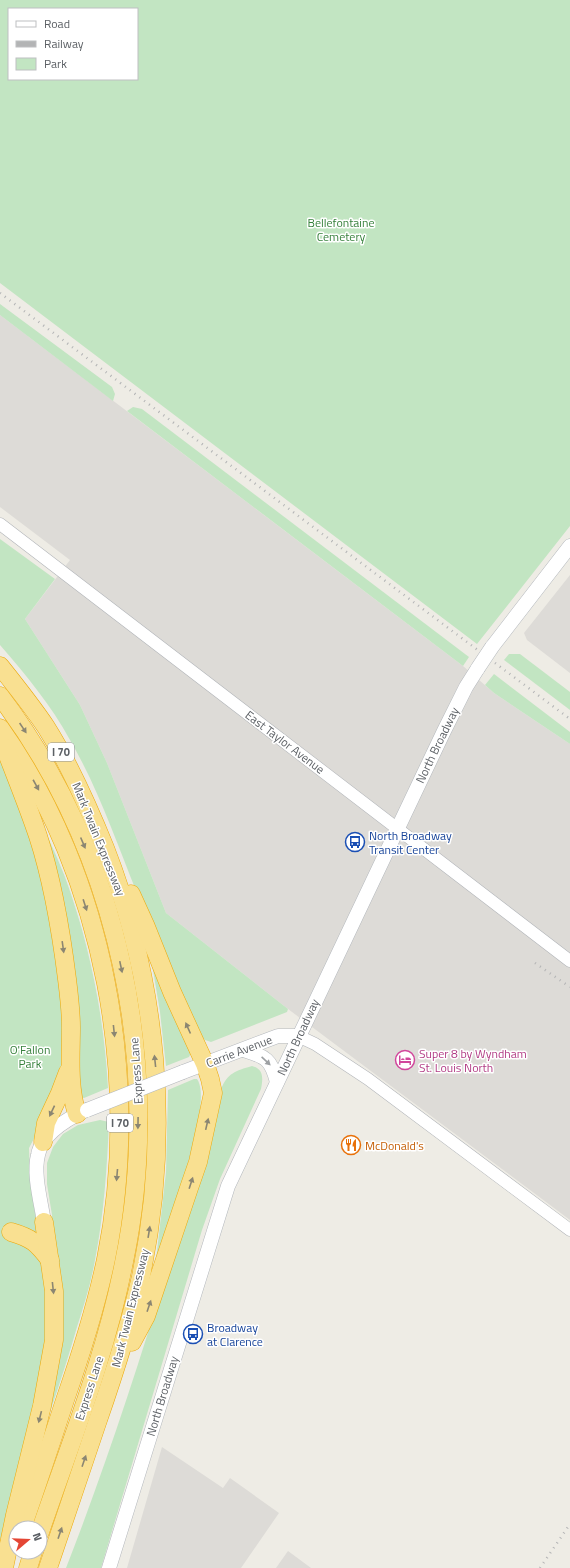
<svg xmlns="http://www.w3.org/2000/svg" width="570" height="1568" viewBox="0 0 570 1568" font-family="'Titillium Web',sans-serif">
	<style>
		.industrial { fill: #dddbd7 }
		.green { fill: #c2e5c2; fill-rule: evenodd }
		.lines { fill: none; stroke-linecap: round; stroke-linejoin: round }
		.tertiary-casing { stroke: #b2b5b9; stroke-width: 13 }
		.secondary-casing { stroke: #b3b7bc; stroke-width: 15 }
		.motorway-casing { stroke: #eca807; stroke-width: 19 }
		.tertiary { stroke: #fff; stroke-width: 12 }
		.secondary { stroke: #fff; stroke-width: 14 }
		.motorway { stroke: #f9e091; stroke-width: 18 }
		.rail { stroke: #b3b4b5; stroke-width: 2.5; stroke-dasharray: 1 5; stroke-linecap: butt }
		.secondary-bridge-casing { stroke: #b3b7bc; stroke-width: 15; stroke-linecap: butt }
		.secondary-bridge { stroke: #fff; stroke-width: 14 }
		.oneway { fill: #8b8672 }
		.oneway2 { fill: #9da0a3 }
		.labels { text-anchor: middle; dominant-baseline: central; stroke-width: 3; stroke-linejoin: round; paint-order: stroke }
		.shield { fill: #fff; stroke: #8d9093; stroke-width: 1 }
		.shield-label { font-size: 11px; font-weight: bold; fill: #5c6065 }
		.park-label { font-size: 12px; fill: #37813c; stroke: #fff }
		.street-label { font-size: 12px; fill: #5c6065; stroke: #fff }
		.transit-label { font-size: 12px; fill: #164399; stroke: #fff; text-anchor: start }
		.hotel-label { font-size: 12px; fill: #b23c85; stroke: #fff; text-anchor: start }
		.food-label { font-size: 12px; fill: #c56008; stroke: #fff; text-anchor: start }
	</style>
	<rect width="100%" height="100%" fill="#eeece5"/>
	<g class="industrial">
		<path d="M0 315 463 666 494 693 570 744V1220L288 1009 166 913 107 763 80 705 25 619 70 560 0 507Z"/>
		<path d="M570 575V673L527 640 524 633Z"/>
		<path d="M162 1447 223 1488 230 1478 279 1513 241 1568H127Z"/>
		<path d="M288 1551 311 1568H276Z"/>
	</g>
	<g class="green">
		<path d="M0 0H570V526L477 644 0 283ZM9 9H137V79H9Z"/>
		<path d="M0 304 112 387 115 394 113 401 0 315Z"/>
		<path d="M133 407 142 409 469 657 463 666 127 411Z"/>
		<path d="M0 539 55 579 25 619 80 705 107 763 166 913 288 1009 287 1012 211 1042 205 1040 199 1034C178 987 156 940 137 893 116 841 98 788 70 740 51 705 26 675 0 645Z"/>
		<path d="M509 654H520L570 692V710L504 660Z"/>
		<path d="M494 674 570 732V744L494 693 485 685Z"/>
		<path d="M0 756 4 762 52 905 66 1060 41 1125 29 1148 30 1182 46 1281V1359L14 1499 0 1540Z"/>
		<path d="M30 799C42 825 55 851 65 877 90 945 104 1016 108 1088L84 1098 80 1097Z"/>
		<path d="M150 952 191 1053 189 1057 166 1066 160 1012Z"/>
		<path d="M252 1066C264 1069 263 1079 261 1089L220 1179 202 1230 101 1568H66C127 1412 174 1250 221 1089 228 1073 235 1071 252 1066Z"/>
		<path d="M194 1079H197C215 1103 166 1229 156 1260L166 1172 168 1090Z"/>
		<path d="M100 1120 109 1122C107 1168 104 1214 95 1260 91 1283 84 1305 77 1327 63 1376 46 1423 30 1471L48 1401 52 1215 47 1184V1163L53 1147 63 1134 78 1125Z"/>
	</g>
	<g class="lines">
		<defs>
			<g id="tertiary">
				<path d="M0 524 570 961"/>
				<path d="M298 1036 315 1044 368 1079 570 1230"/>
			</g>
			<g id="secondary">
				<path d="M492 647 570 546"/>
				<path d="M244 1050C266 1057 271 1059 277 1082"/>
				<path d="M183 1072 278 1036H298"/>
				<path d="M44 1222C41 1202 33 1174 38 1155 42 1133 67 1119 86 1110"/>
				<path d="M109 1568 228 1186 444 731 466 687 478 668"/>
			</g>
			<g id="motorway">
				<path d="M0 666C16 686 32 706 46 727 70 765 88 806 105 848 158 984 171 1132 141 1276 130 1326 114 1374 97 1423 81 1471 64 1520 48 1568"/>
				<path d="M0 696C120 854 164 1069 124 1262 106 1355 70 1444 40 1532"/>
				<path d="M0 728C105 876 142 1082 106 1259 96 1307 81 1354 65 1400 51 1443 37 1485 22 1528"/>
				<path d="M5 748C16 777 28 806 38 836 53 882 61 931 67 979 69 995 71 1011 71 1027 71 1056 68 1085 77 1114"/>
				<path d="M131 894 146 927 172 992 205 1064 210 1079 213 1093 198 1162 189 1188 146 1316 132 1342"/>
				<path d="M43 1142 46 1123 60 1093 68 1072"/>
				<path d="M11 1232C32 1238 37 1243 50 1260"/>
				<path d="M4 1568 15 1515 42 1406 54 1340V1291L44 1222"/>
				<path d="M28 1568 33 1552"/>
			</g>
		</defs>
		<use href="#tertiary" class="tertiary-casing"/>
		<use href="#secondary" class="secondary-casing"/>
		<use href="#motorway" class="motorway-casing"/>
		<use href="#tertiary" class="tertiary"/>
		<use href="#secondary" class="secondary"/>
		<use href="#motorway" class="motorway"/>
		<g class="rail">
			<path d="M0 293 570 719"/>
			<path d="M535 963 570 987"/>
			<path d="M540 1568 570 1524"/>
		</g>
		<defs>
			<g id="secondary-bridge">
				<path d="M478 668 492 647"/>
				<path d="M87 1110 183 1072"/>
			</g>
		</defs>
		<use href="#secondary-bridge" class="secondary-bridge-casing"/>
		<use href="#secondary-bridge" class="secondary-bridge"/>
	</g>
	<defs><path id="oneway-solid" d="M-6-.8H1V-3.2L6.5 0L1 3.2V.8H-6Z"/></defs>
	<g class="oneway">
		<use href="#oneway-solid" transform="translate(23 728) rotate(56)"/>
		<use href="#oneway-solid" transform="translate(36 785) rotate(61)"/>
		<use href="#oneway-solid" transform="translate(83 843) rotate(67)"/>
		<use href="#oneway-solid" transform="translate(85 905) rotate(72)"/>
		<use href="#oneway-solid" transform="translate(63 947) rotate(82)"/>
		<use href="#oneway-solid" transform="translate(121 967) rotate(78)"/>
		<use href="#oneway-solid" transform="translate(188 1028) rotate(-114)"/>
		<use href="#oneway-solid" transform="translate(114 1031) rotate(84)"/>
		<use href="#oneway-solid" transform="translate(155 1061) rotate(-96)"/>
		<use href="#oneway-solid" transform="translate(52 1111) rotate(115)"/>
		<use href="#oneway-solid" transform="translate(138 1123) rotate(91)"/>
		<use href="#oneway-solid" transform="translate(207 1124) rotate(-77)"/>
		<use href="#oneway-solid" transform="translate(117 1175) rotate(95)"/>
		<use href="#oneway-solid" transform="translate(191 1183) rotate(-72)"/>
		<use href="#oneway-solid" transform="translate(149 1232) rotate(-81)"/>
		<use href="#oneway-solid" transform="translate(53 1288) rotate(84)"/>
		<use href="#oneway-solid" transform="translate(149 1306) rotate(-71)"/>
		<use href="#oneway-solid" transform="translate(40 1417) rotate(104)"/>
		<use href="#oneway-solid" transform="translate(84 1461) rotate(-71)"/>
		<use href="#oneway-solid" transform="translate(60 1533) rotate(-71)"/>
	</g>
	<use class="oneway2" href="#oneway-solid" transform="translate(266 1061) rotate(43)"/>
	<defs>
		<symbol id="bus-ring" viewBox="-11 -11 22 22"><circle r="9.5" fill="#fff" stroke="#1a4fb4" stroke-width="1.5"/><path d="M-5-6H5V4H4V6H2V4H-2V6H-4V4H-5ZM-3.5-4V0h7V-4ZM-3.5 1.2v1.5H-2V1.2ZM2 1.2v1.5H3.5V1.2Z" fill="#1a4fb4"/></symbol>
		<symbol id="hotel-ring" viewBox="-11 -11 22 22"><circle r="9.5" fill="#fff" stroke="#d1479c" stroke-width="1.5"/><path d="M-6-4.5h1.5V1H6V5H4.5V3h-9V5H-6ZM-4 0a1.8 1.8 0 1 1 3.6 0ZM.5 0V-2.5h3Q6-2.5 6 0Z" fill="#d1479c"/></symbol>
		<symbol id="restaurant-ring" viewBox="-11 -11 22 22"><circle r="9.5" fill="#fff" stroke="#e8710a" stroke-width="1.5"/><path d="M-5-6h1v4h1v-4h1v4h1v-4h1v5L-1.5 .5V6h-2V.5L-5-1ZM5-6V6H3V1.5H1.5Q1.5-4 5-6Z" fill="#e8710a"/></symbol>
	</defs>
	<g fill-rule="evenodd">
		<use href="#bus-ring" x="344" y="831" width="22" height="22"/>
		<use href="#hotel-ring" x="394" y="1049" width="22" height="22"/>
		<use href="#restaurant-ring" x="340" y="1134" width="22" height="22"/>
		<use href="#bus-ring" x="182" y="1323" width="22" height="22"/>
	</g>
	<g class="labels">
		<g class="shield">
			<rect x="48" y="743" width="26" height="18" rx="3"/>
			<rect x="107" y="1114" width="26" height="18" rx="3"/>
		</g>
		<g class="shield-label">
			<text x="61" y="752">I 70</text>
			<text x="120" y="1123">I 70</text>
		</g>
		<g class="park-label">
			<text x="341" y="222">Bellefontaine<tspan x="341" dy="14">Cemetery</tspan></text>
			<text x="30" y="1049">O'Fallon<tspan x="30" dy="14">Park</tspan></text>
		</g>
		<g class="street-label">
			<text transform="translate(285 742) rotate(37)">East Taylor Avenue</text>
			<text transform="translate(437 745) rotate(-64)">North Broadway</text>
			<text transform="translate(99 839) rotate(68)">Mark Twain Expressway</text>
			<text transform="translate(298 1037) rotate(-65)">North Broadway</text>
			<text transform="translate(239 1051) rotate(-21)">Carrie Avenue</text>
			<text transform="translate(136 1071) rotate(-94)">Express Lane</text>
			<text transform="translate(130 1308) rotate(-76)">Mark Twain Expressway</text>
			<text transform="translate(89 1388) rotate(-72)">Express Lane</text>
			<text transform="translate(162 1396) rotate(-73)">North Broadway</text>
		</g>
		<g class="transit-label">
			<text x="369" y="835">North Broadway<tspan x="369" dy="14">Transit Center</tspan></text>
			<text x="207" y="1327">Broadway<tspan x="207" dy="14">at Clarence</tspan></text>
		</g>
		<g class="hotel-label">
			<text x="419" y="1053">Super 8 by Wyndham<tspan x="419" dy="14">St. Louis North</tspan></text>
		</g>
		<g class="food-label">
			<text x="365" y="1145">McDonald's</text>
		</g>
	</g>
	<rect x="8" y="8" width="130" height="72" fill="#ffffff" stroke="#bebfc1"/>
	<rect x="16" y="21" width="20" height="6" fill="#ffffff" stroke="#bebfc1"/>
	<text x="44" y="28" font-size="12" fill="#5c6065">Road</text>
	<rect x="16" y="41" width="20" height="6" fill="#b3b4b5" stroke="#bebfc1"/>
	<text x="44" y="48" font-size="12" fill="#5c6065">Railway</text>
	<rect x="16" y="58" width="20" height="12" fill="#c2e5c2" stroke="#bebfc1"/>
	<text x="44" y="68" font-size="12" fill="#5c6065">Park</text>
	<g transform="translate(28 1540) rotate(71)"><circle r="19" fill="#ffffff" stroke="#bebfc1"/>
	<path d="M0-3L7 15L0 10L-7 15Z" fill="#e44635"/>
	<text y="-6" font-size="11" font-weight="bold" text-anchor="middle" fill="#5c6065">N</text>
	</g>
</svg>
